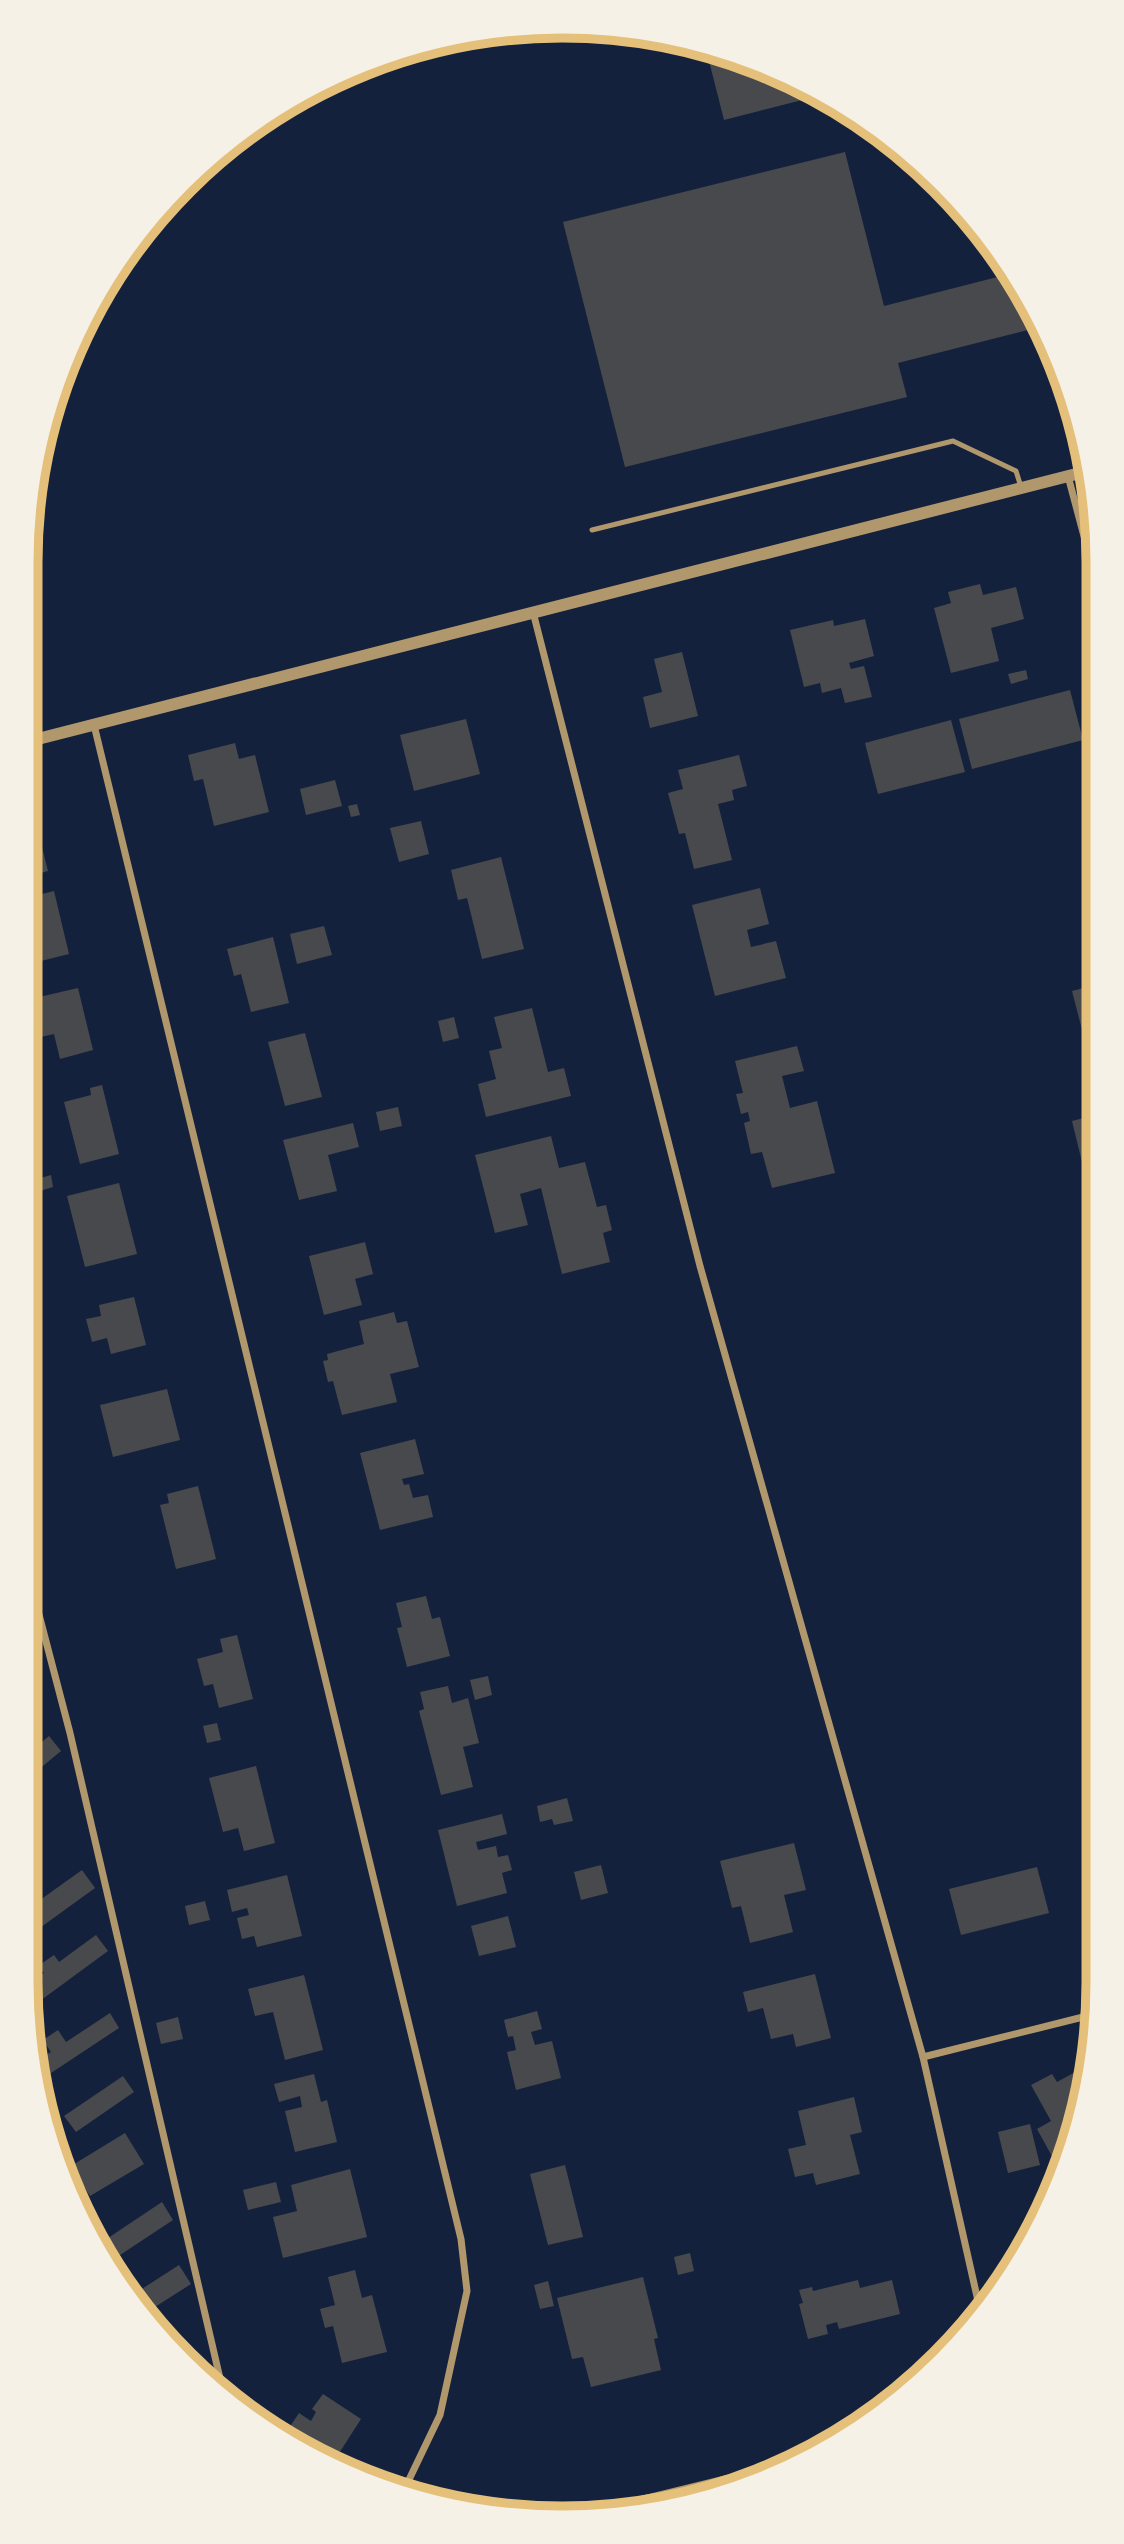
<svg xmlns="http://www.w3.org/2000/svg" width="1124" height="2544" viewBox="0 0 1124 2544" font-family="'PT Sans Narrow',sans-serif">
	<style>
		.building { fill: #48494c }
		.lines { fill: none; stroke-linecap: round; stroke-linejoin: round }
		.service { stroke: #b1986c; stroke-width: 5 }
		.minor { stroke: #b1986c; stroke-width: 7 }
		.tertiary { stroke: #b1986c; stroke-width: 12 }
		.rim { fill: none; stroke: #e5c07b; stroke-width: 9 }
	</style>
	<rect width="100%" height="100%" fill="#14213d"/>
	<g class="building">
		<path d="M444 41 448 55 398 68 395 56Z"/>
		<path d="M706 49 767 67 818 96 724 120Z"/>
		<path d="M845 152 884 306 1009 274 1040 327 898 363 907 397 625 467 563 222Z"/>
		<path d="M980 584 983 595 1016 587 1024 619 991 628 999 661 951 673 934 608 951 603 948 592Z"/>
		<path d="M865 619 874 656 849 663 851 669 864 666 872 697 845 703 841 688 822 693 820 683 804 687 790 630 833 620 834 626Z"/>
		<path d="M682 652 698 716 650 728 643 697 662 692 654 659Z"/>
		<path d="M1026 670 1028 679 1011 684 1008 674Z"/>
		<path d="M1070 690 1083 740 972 769 959 719Z"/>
		<path d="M466 719 480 774 414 791 400 735Z"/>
		<path d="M951 720 965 772 878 794 865 743Z"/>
		<path d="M235 743 239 759 255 755 269 812 214 826 203 779 194 781 188 755Z"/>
		<path d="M739 755 747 786 732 790 734 800 718 804 732 860 694 869 685 833 679 834 668 793 683 789 678 770Z"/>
		<path d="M335 780 342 806 306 815 300 789Z"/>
		<path d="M29 795 48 871 26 877V796Z"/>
		<path d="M357 804 360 815 351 817 348 806Z"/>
		<path d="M421 821 429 854 399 862 390 828Z"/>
		<path d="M501 857 524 949 482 959 467 898 458 900 451 870Z"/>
		<path d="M760 888 769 924 747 930 751 947 776 941 786 978 715 996 692 905Z"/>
		<path d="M54 891 69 954 33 963 26 937V898Z"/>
		<path d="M324 926 332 955 297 964 290 934Z"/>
		<path d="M273 937 289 1003 251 1012 241 974 234 976 227 949Z"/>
		<path d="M1095 985V1076H1094L1072 991Z"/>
		<path d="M78 988 93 1050 60 1059 54 1034 36 1038 26 1000Z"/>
		<path d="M532 1008 548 1072 564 1068 571 1096 486 1117 478 1084 496 1079 489 1051 502 1048 494 1017Z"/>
		<path d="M454 1017 459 1038 443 1042 438 1021Z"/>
		<path d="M305 1033 322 1097 285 1106 268 1042Z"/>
		<path d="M797 1046 804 1071 782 1076 790 1108 817 1101 835 1173 772 1188 762 1152 751 1154 744 1123 750 1121 748 1112 741 1114 736 1094 743 1093 735 1061Z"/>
		<path d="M102 1085 119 1154 80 1164 64 1102 91 1095 90 1088Z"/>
		<path d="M398 1107 402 1126 380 1131 376 1112Z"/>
		<path d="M1095 1115V1198L1091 1199 1072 1121Z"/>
		<path d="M353 1123 359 1147 328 1155 337 1191 299 1200 283 1140Z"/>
		<path d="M551 1136 559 1168 585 1162 597 1207 606 1205 612 1230 603 1233 610 1262 562 1274 541 1188 520 1194 528 1225 495 1233 475 1155Z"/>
		<path d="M51 1175 53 1187 40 1191 37 1179Z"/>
		<path d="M119 1183 137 1254 85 1267 67 1196Z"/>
		<path d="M365 1242 373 1274 355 1279 362 1305 324 1315 309 1256Z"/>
		<path d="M134 1297 146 1345 111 1354 107 1338 92 1342 86 1319 101 1316 99 1305Z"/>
		<path d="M394 1312 397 1323 407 1321 419 1367 390 1374 397 1402 342 1415 333 1381 328 1382 323 1361 328 1360 327 1354 364 1344 359 1321Z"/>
		<path d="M167 1389 180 1440 113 1457 100 1405Z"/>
		<path d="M415 1439 424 1474 402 1479 404 1485 409 1484 413 1498 428 1495 433 1517 380 1530 360 1453Z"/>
		<path d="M198 1486 216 1559 176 1569 160 1505 169 1503 167 1494Z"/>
		<path d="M426 1596 432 1619 440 1617 450 1656 407 1667 397 1628 402 1627 396 1603Z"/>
		<path d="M237 1635 253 1699 219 1708 213 1684 204 1686 197 1659 223 1652 220 1639Z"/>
		<path d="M488 1676 492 1695 475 1700 470 1680Z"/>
		<path d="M448 1686 452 1703 468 1698 479 1743 463 1747 473 1787 441 1795 419 1711 424 1709 420 1692Z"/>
		<path d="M217 1723 221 1740 207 1743 203 1726Z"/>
		<path d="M49 1736 61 1751 26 1780V1755Z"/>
		<path d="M256 1766 275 1843 244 1851 238 1828 223 1832 209 1778Z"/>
		<path d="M567 1798 573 1821 554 1825 552 1819 540 1822 537 1806Z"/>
		<path d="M502 1814 507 1834 476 1842 478 1850 496 1846 498 1857 508 1855 512 1870 502 1873 507 1893 457 1906 438 1830Z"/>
		<path d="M794 1843 806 1890 784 1895 793 1932 750 1943 741 1906 732 1908 720 1861Z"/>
		<path d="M1097 1850V1881H1096L1089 1852Z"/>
		<path d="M601 1865 608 1893 581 1900 574 1872Z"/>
		<path d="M1037 1867 1049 1913 961 1935 949 1889Z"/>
		<path d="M82 1870 95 1888 26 1938V1910Z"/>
		<path d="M287 1875 302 1936 257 1947 254 1936 242 1939 237 1918 249 1915 247 1908 232 1912 227 1890Z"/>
		<path d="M205 1901 210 1920 189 1925 185 1906Z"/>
		<path d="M508 1916 516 1947 479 1956 471 1926Z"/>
		<path d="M96 1935 108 1951 33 2006 29 2001 27 1985 44 1973 38 1966 54 1955 59 1962Z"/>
		<path d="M815 1974 831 2038 796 2047 793 2034 771 2039 763 2008 748 2012 743 1992Z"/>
		<path d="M304 1975 323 2050 285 2060 273 2012 255 2016 248 1989Z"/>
		<path d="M537 2011 542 2029 531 2032 535 2045 552 2041 561 2078 516 2090 507 2052 516 2050 513 2036 508 2037 504 2020Z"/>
		<path d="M110 2013 119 2028 48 2075 39 2059 51 2052 43 2040 58 2030 66 2042Z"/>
		<path d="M178 2017 183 2039 161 2044 156 2023Z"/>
		<path d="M1088 2065V2086L1079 2114 1068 2120 1074 2131 1067 2152 1054 2160 1037 2129 1051 2121 1031 2085 1052 2074 1057 2082Z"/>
		<path d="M314 2074 321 2102 327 2100 337 2142 295 2152 285 2111 302 2107 300 2096 279 2102 274 2084Z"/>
		<path d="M123 2076 134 2092 76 2132 64 2116Z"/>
		<path d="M854 2097 862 2132 850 2135 860 2174 816 2185 813 2173 795 2177 788 2149 806 2145 798 2111Z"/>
		<path d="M1030 2124 1040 2165 1008 2173 998 2132Z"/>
		<path d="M125 2133 144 2164 90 2196 71 2166Z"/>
		<path d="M565 2165 583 2237 548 2245 530 2174Z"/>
		<path d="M350 2169 367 2237 283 2258 273 2217 297 2211 291 2185Z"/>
		<path d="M276 2182 281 2202 248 2210 243 2190Z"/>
		<path d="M162 2202 173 2220 108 2263 96 2246Z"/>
		<path d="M690 2253 694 2271 678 2275 674 2257Z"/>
		<path d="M179 2265 191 2284 144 2314 131 2296Z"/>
		<path d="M355 2270 362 2298 372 2295 387 2352 342 2363 333 2326 325 2328 320 2309 335 2305 328 2277Z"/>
		<path d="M643 2277 658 2338 654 2339 661 2370 591 2387 583 2357 572 2359 557 2298Z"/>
		<path d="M858 2280 860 2288 892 2280 900 2314 839 2329 837 2322 826 2325 828 2334 808 2339 799 2304 803 2303 799 2290 812 2287 813 2291Z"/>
		<path d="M548 2281 554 2306 540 2309 534 2285Z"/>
		<path d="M323 2394 361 2419 334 2461 294 2446 283 2437 299 2413 311 2421 316 2412 312 2409Z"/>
	</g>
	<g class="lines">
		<path class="service" d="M592 530 953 441 1016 471 1021 487"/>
		<g class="minor">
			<path d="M1068 476 1093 570"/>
			<path d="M533 612 700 1266 923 2057 980 2310"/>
			<path d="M94 725 461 2239 467 2291 440 2415 405 2488"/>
			<path d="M26 1565 70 1733 222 2387"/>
			<path d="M923 2057 1095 2014"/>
			<path d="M570 2517 774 2467"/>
		</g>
		<path class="tertiary" d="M26 742 1088 471"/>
	</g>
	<path d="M0 0H1124V2544H0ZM562 38H562A524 524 0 0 1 1086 562V1982A524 524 0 0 1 562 2506H562A524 524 0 0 1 38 1982V562A524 524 0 0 1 562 38Z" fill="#f6f1e7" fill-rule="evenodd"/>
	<path class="rim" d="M562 38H562A524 524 0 0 1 1086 562V1982A524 524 0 0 1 562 2506H562A524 524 0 0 1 38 1982V562A524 524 0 0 1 562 38Z"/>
</svg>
